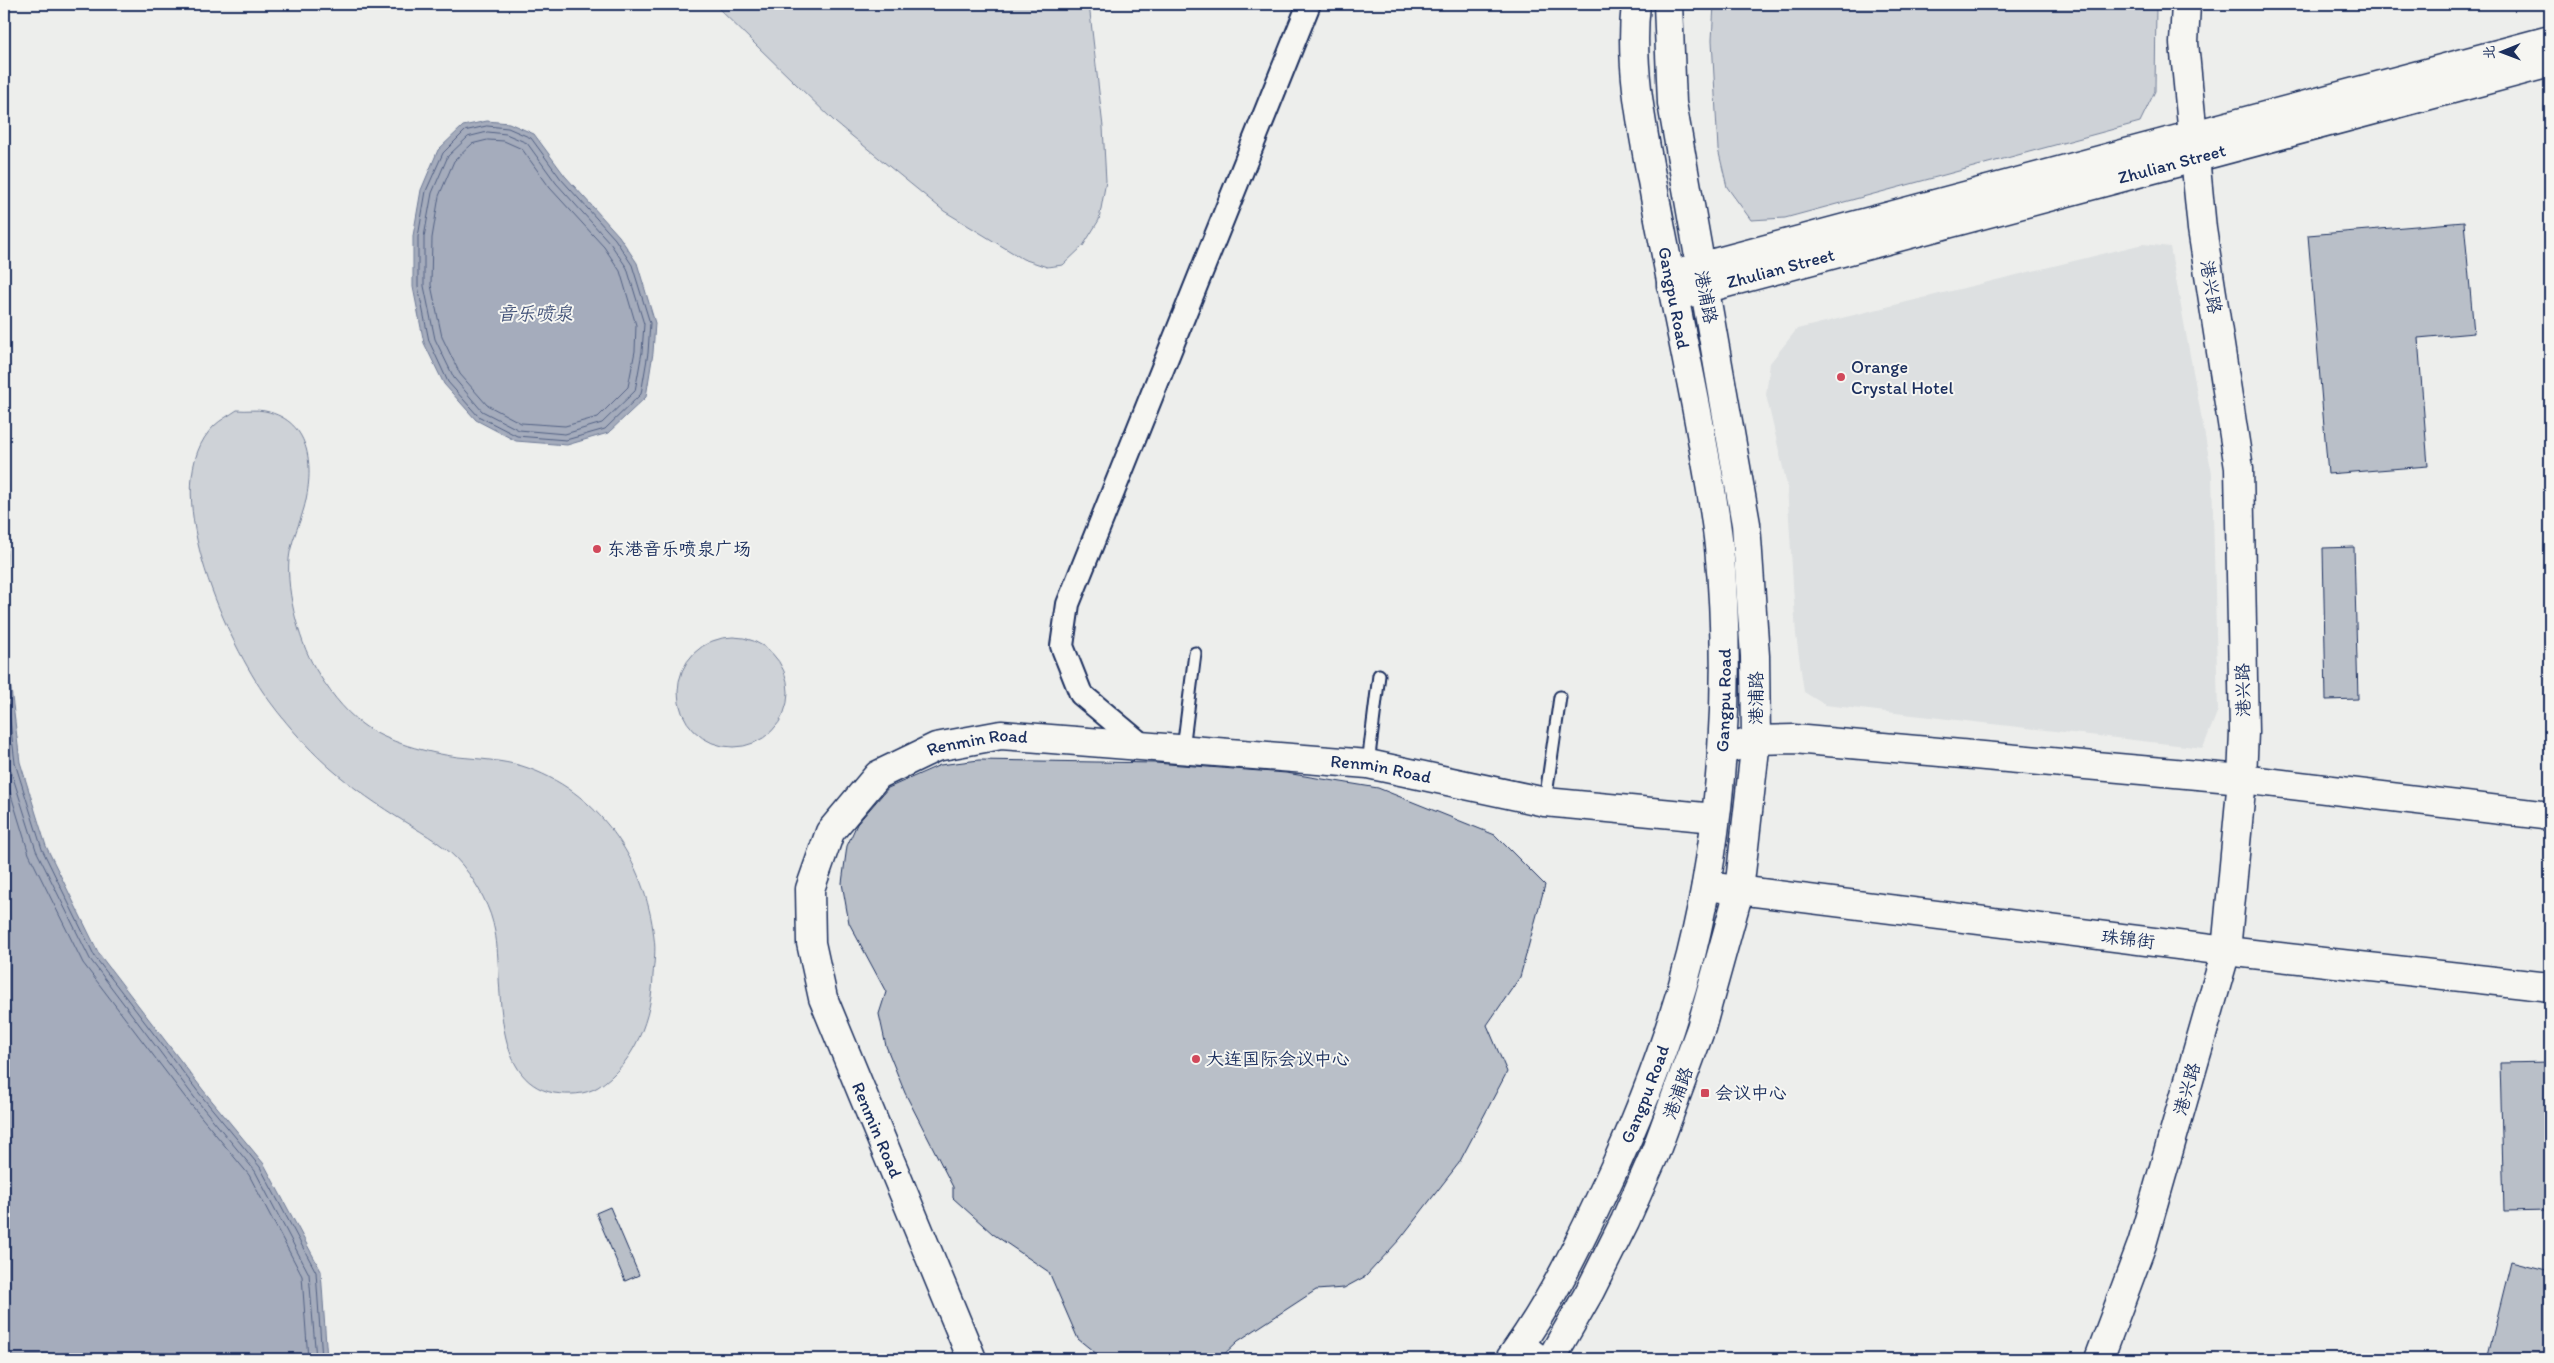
<svg xmlns="http://www.w3.org/2000/svg" width="2554" height="1363" viewBox="0 0 2554 1363" font-family="Itim,'LXGW WenKai TC',sans-serif">
	<style>
		.built { fill: #dde0e1 }
		.green { fill: #ced2d7; stroke: #74809a }
		.water { fill: #a5acbc; stroke: #6e7a96 }
		.lines { fill: none; stroke-linecap: round; stroke-linejoin: round }
		.shore { stroke: #526184; stroke-width: 1 }
		.building { fill: #b9bfc8; stroke: #1b2f5e }
		.lane-casing { stroke: #1b2f5e; stroke-width: 15 }
		.street-casing { stroke: #1b2f5e; stroke-width: 26 }
		.secondary-casing { stroke: #1b2f5e; stroke-width: 31 }
		.primary-casing { stroke: #1b2f5e; stroke-width: 31 }
		.lane { stroke: #f6f6f2; stroke-width: 11 }
		.street { stroke: #f6f6f2; stroke-width: 22 }
		.secondary { stroke: #f6f6f2; stroke-width: 28 }
		.primary { stroke: #f6f6f2; stroke-width: 28 }
		.poi-dot { fill: #d1495b; stroke: #f6f6f2; stroke-width: 2 }
		.labels { text-anchor: middle; dominant-baseline: central; stroke-width: 4; stroke-linejoin: round; paint-order: stroke }
		.street-label { font-size: 18px; fill: #1b2f5e; stroke: #f6f6f2 }
		.poi-label { font-size: 18px; fill: #1b2f5e; stroke: #f6f6f2; text-anchor: start }
		.water-label { font-size: 19px; font-style: italic; fill: #44547a; stroke: #f6f6f2 }
	</style>
	<rect width="100%" height="100%" fill="#edeeec"/>
	<filter id="ink" filterUnits="userSpaceOnUse"><feTurbulence type="fractalNoise" baseFrequency=".02" numOctaves="2"/><feDisplacementMap in="SourceGraphic" scale="10" xChannelSelector="R" yChannelSelector="G"/><feConvolveMatrix kernelMatrix="1 2 1 2 8 2 1 2 1" color-interpolation-filters="sRGB"/></filter>
	<g filter="url(#ink)">
		<path class="built" d="M2143 244 2170 247 2212 474 2218 710 2203 748 1825 705 1804 692 1796 635 1787 485 1766 395 1770 363 1797 329Z"/>
		<g class="green">
			<path d="M714 4H1089L1103 127 1106 181 1099 220 1083 246 1063 265 1047 267 1023 259 944 211 836 123Z"/>
			<path d="M1714 4H2156L2155 91 2140 122 1785 218 1751 220 1727 187 1718 149 1712 40Z"/>
			<path d="M237 410C246 411 257 409 265 411 313 421 314 470 304 508 300 523 293 537 290 552 284 584 298 640 315 668 327 688 343 710 362 724 385 742 429 753 458 757 479 759 501 760 522 766 598 790 646 861 654 938 656 950 654 963 653 975 652 1017 635 1063 598 1087 585 1095 569 1095 554 1093 489 1081 504 980 495 932 491 908 478 885 463 866 447 846 426 835 405 822 379 806 353 788 330 768 305 746 282 719 263 692 225 636 155 484 214 426 220 420 230 415 237 410Z"/>
			<circle cx="733" cy="692" r="55"/>
		</g>
		<g class="water">
			<path d="M487 121 509 123 534 134 565 176 619 236 637 263 655 323 653 353 646 397 608 433 567 445 516 441 476 420 444 384 424 343 413 287V236L421 190 438 150 463 126Z"/>
			<path d="M4 454 8 486 5 640 20 762 46 846 99 954 203 1090 264 1164 321 1271 327 1359H4Z"/>
		</g>
		<g class="lines">
			<g class="shore">
				<path d="M487 126 508 128 531 138 561 179 615 239 632 265 650 323 648 353 641 394 605 429 566 440 517 436 478 416 448 382 429 341 418 286V237L426 191 443 153 465 131Z"/>
				<path d="M488 132 506 134 527 143 556 183 610 243 627 268 644 324 642 352 635 391 602 423 565 434 519 430 482 411 454 378 435 339 424 286V237L432 193 448 156 468 137Z"/>
				<path d="M488 140 504 141 522 149 550 188 604 247 620 271 636 325 635 351 628 387 598 417 565 426 521 423 487 405 460 374 442 337 431 285 432 238 439 196 454 161 472 144Z"/>
				<path d="M4 670 15 763 42 849 95 957 199 1093 260 1167 316 1272 322 1359"/>
				<path d="M4 721 9 765 36 850 90 959 194 1097 255 1171 309 1274 316 1359"/>
				<path d="M4 772 29 854 83 963 188 1101 249 1175 302 1276 308 1359"/>
			</g>
		</g>
		<g class="building">
			<path d="M2464 222 2474 333 2418 338 2428 466 2328 474 2308 235Z"/>
			<path d="M2354 547 2358 699 2326 700 2323 548Z"/>
			<path d="M979 760 1155 763 1286 773 1378 788 1495 835 1545 885 1520 977 1487 1025 1507 1072 1459 1163 1400 1239 1366 1276 1344 1288 1316 1290 1238 1341 1219 1359H1103L1078 1339 1049 1272 993 1234 953 1198V1187L905 1093 886 1046 879 1014 886 992 849 923 842 883 847 846 857 824 888 788 940 765Z"/>
			<path d="M2550 1062V1210L2504 1211 2500 1063Z"/>
			<path d="M610 1207 639 1275 625 1281 596 1213Z"/>
			<path d="M2511 1261 2550 1271V1329L2543 1359H2487Z"/>
		</g>
		<g class="lines">
			<defs>
				<g id="lane">
					<path d="M1183 749 1195 653"/>
					<path d="M1368 764 1379 675"/>
					<path d="M1545 802 1560 697"/>
				</g>
				<path id="street" d="M1142 745 1081 694 1062 646 1068 604 1309 4"/>
				<g id="secondary">
					<path id="s1" d="M2550 40 1673 274 1671 285 1681 295 2550 63"/>
					<path d="M1722 751 1756 740 1794 739 2242 779 2550 816"/>
					<path d="M1706 886 2226 951 2550 987"/>
					<path d="M1520 1345 1539 1359"/>
					<path id="s2" d="M972 1359 823 998 811 943 810 889 830 832 878 775 936 747 1001 735 1368 764 1545 802 1715 818"/>
					<path d="M2099 1359 2142 1244 2226 951 2242 779 2244 732 2239 468 2202 229 2184 43 2186 4"/>
				</g>
				<g id="primary">
					<path id="s3" d="M1510 1359C1549 1306 1578 1246 1606 1186 1641 1112 1671 1034 1691 955 1723 826 1732 680 1719 547 1715 506 1706 463 1699 422 1684 343 1667 265 1653 186 1642 127 1629 64 1636 4"/>
					<path d="M1551 1359 1590 1291 1625 1221 1655 1153 1701 1028 1739 891 1756 740 1755 656 1746 524 1672 103 1668 4"/>
				</g>
			</defs>
			<use href="#lane" class="lane-casing"/>
			<use href="#street" class="street-casing"/>
			<use href="#secondary" class="secondary-casing"/>
			<use href="#primary" class="primary-casing"/>
			<use href="#lane" class="lane"/>
			<use href="#street" class="street"/>
			<use href="#secondary" class="secondary"/>
			<use href="#primary" class="primary"/>
		</g>
	</g>
	<g class="poi-dot">
		<circle cx="1841" cy="377" r="5"/>
		<circle cx="597" cy="549" r="5"/>
		<circle cx="1196" cy="1059" r="5"/>
		<rect x="1700" y="1088" width="10" height="10" rx="2.5"/>
	</g>
	<g class="labels">
		<g class="street-label">
			<text stroke="none"><textPath href="#s1" startOffset="1441">Zhulian Street</textPath></text>
			<text stroke="none"><textPath href="#s1" startOffset="1036">Zhulian Street</textPath></text>
			<text transform="translate(2211 287) rotate(81)">港兴路</text>
			<text transform="translate(1706 297) rotate(79)">港浦路</text>
			<text transform="translate(1674 298) rotate(79)">Gangpu Road</text>
			<text transform="translate(2243 690) rotate(-91)">港兴路</text>
			<text transform="translate(1756 698) rotate(-90)">港浦路</text>
			<text stroke="none"><textPath href="#s3" startOffset="702">Gangpu Road</textPath></text>
			<text stroke="none"><textPath href="#s2" startOffset="742">Renmin Road</textPath></text>
			<text stroke="none"><textPath href="#s2" startOffset="1148">Renmin Road</textPath></text>
			<text transform="translate(2128 939) rotate(7)">珠锦街</text>
			<text transform="translate(2187 1089) rotate(-74)">港兴路</text>
			<text transform="translate(1678 1093) rotate(-70)">港浦路</text>
			<text stroke="none"><textPath href="#s3" startOffset="298">Gangpu Road</textPath></text>
			<text transform="translate(877 1130) rotate(67)">Renmin Road</text>
		</g>
		<g class="poi-label">
			<text x="1851" y="367">Orange<tspan x="1851" dy="21">Crystal Hotel</tspan></text>
			<text x="607" y="549">东港音乐喷泉广场</text>
			<text x="1206" y="1059">大连国际会议中心</text>
			<text x="1715" y="1093">会议中心</text>
		</g>
		<g class="water-label">
			<text x="535" y="313">音乐喷泉</text>
		</g>
	</g>
	<rect width="2554" height="1363" fill="none" stroke="#f6f6f2" stroke-width="20"/>
	<rect x="10" y="10" width="2534" height="1343" fill="none" stroke="#1b2f5e" stroke-width="2" filter="url(#ink)"/>
	<g transform="translate(2502 52) rotate(269)" stroke="#f6f6f2" stroke-width="4" paint-order="stroke">
	<path d="M0-4L9 19L0 12L-9 19Z" fill="#1b2f5e"/>
	<text y="-8" font-size="14" font-weight="bold" text-anchor="middle" fill="#1b2f5e">北</text>
	</g>
</svg>
